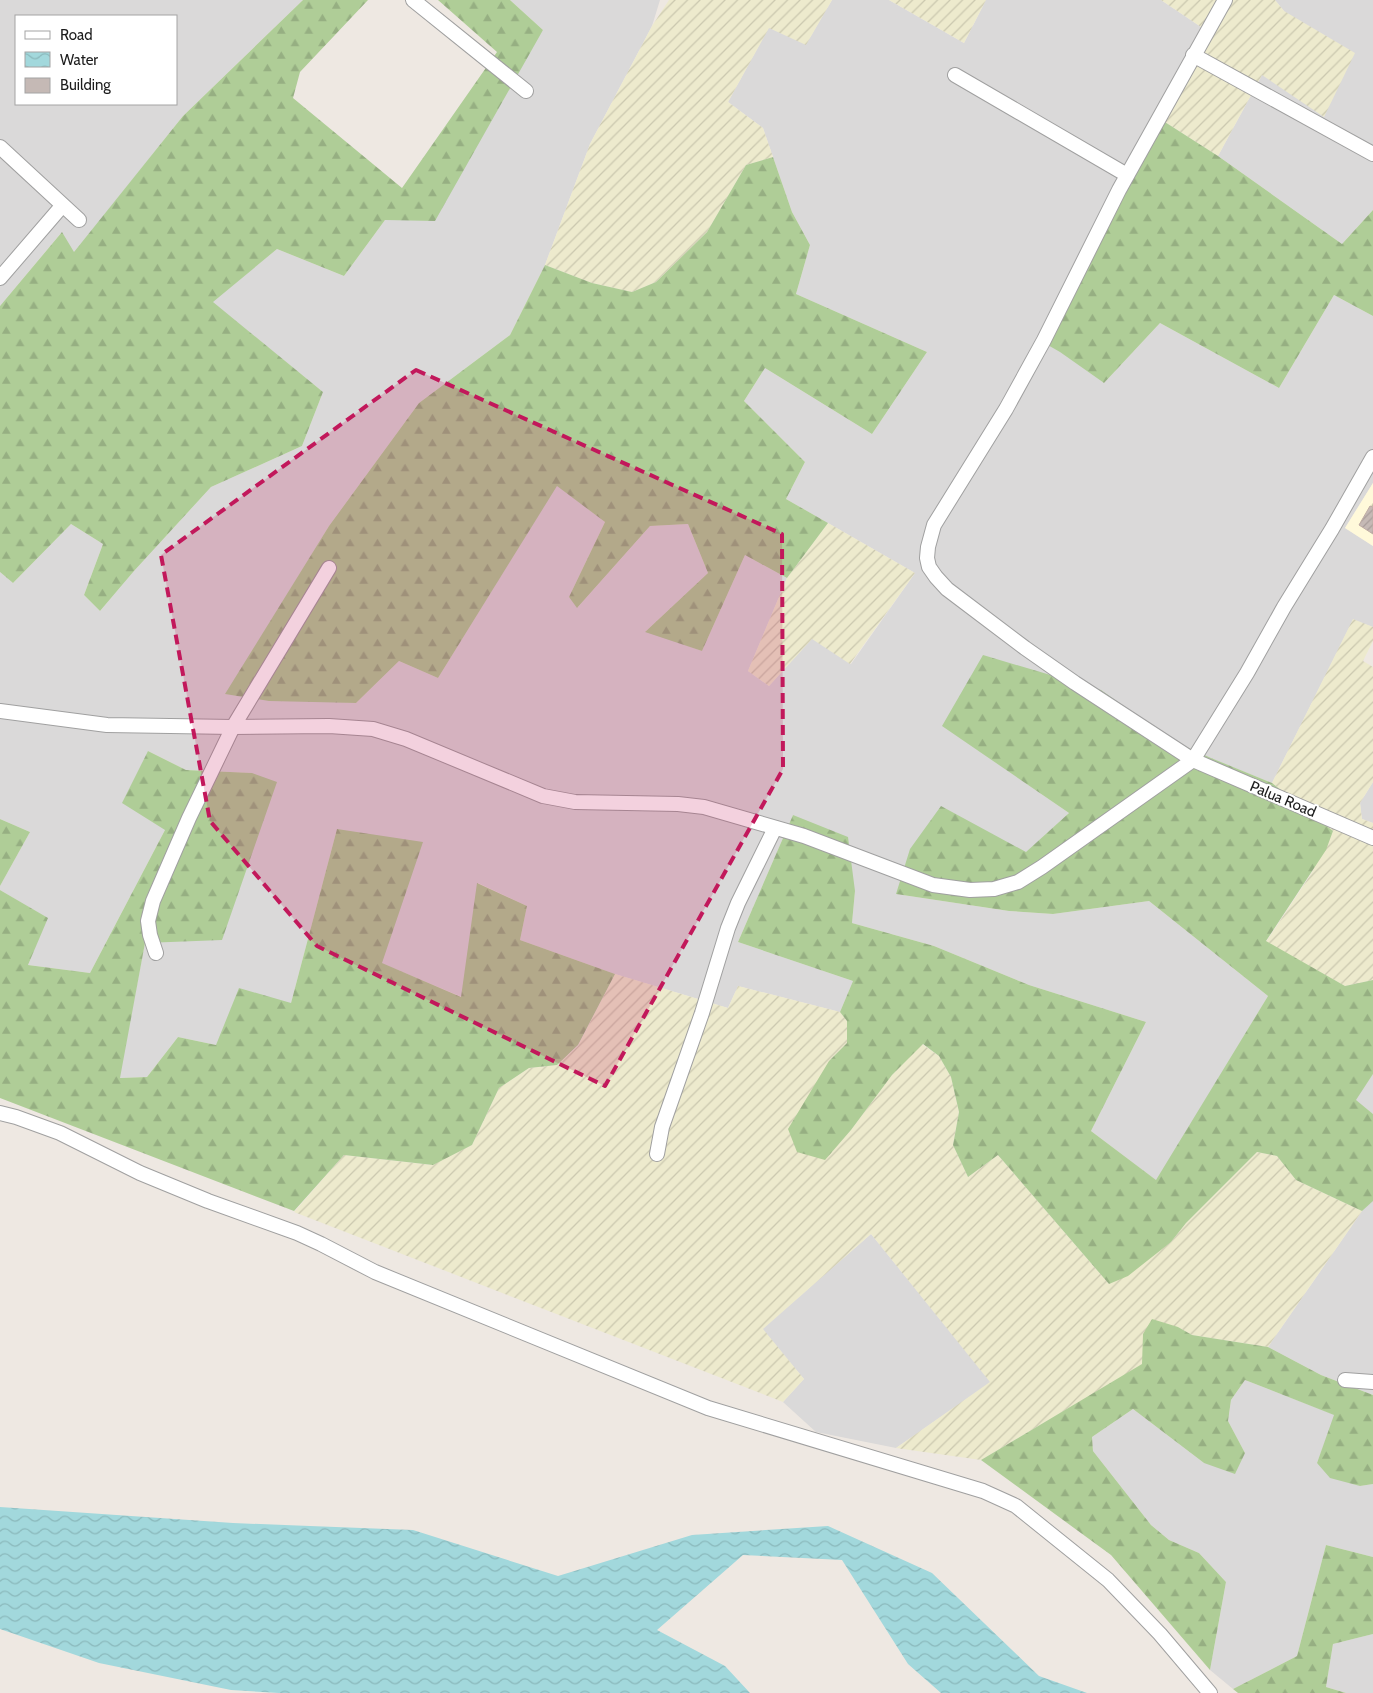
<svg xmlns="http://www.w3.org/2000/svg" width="1373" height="1693" viewBox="0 0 1373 1693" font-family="Cabin,sans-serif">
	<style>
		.residential { fill: #dad9d9; fill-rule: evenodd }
		.education { fill: #fff9da }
		.farmland { fill: url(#farmland-furrows) }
		.forest { fill: url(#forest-firs) }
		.water { fill: url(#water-waves) }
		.building { fill: url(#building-hatch); stroke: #bfaca4; filter: url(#shadow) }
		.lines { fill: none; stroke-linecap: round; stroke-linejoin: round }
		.street-casing { stroke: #a0a0a0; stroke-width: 16 }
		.street { stroke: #fff; stroke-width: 14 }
		.marked { fill: #c2185b; fill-opacity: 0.2; stroke: #c2185b; stroke-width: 4; stroke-dasharray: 10 6; stroke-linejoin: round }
		.labels { text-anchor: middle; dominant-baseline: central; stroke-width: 4; stroke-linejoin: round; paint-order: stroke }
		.street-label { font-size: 15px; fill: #1c1c1c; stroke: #fff }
	</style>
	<defs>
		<pattern id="farmland-furrows" width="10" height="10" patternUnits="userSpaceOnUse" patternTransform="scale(1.25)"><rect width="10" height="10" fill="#edeacd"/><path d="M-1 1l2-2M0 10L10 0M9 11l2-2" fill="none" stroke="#cbc8af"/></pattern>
		<pattern id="forest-firs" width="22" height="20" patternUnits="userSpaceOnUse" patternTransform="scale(1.25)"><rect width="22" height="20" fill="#afcd97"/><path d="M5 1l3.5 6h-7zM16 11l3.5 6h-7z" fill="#96af82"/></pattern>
		<pattern id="water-waves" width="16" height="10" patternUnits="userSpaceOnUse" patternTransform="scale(1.25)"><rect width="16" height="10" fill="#a2d8dc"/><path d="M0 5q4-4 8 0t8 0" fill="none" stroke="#8bb9bc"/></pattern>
		<pattern id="building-hatch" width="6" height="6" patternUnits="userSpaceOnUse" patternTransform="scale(1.25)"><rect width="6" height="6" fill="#c5b9b5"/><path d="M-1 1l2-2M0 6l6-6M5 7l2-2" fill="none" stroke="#a99e9b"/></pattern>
		<filter id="shadow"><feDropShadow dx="4.5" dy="-4.5" stdDeviation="0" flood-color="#0004"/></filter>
	</defs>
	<rect width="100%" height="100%" fill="#eee8e2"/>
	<g class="residential">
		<path d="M0 0H303L183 116 74 253 61 233 0 306ZM16 16H176V104H16Z"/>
		<path d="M510 0H660L652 26 590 144 545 265 510 335 419 403 329 526 226 694 356 703 399 661 438 678 557 485 605 522 569 597 578 607 650 526 688 524 708 573 646 631 702 651 745 555 787 578 748 671 769 686 812 638 851 664 915 573 786 499 805 462 744 401 765 368 872 434 927 352 796 294 810 245 792 212 763 128 728 102 769 27 806 44 832 0H889L964 43 986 0H1161L1204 29 1039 340 1060 351 1104 383 1160 323 1279 388 1334 295 1373 316V483L1345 528 1373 546V627L1353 620 1272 783 1210 758 1173 741 943 726 1069 813 1026 853 896 894 1009 911 1053 914 1149 901 1268 996 1157 1181 1091 1131 1146 1022 1029 985 934 946 852 923 855 891 793 815 738 942 853 981 840 1012 738 986 728 1008 615 974 520 940 527 906 478 883 462 997 381 963 337 829 291 1003 216 1045 178 1037 147 1077 119 1078 145 943 252 773 186 770 148 751 165 830 90 973 28 965 47 918 0 890V886L30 832 0 819V572L13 583 71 524 103 544 84 595 100 611 134 571 211 487 302 446 323 392 212 302 277 249 344 276 385 220 543 30Z"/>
		<path d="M1275 0H1373V210L1342 244 1218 156 1262 75 1284 11Z"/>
		<path d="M1373 782V823L1362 819 1360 803Z"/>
		<path d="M1373 1074V1114L1355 1100Z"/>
		<path d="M1372 1200 1373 1201V1395L1321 1375 1268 1347 1362 1211Z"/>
		<path d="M871 1234 991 1382 896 1448 816 1432 783 1402 804 1379 762 1329Z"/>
		<path d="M1245 1380 1335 1415 1317 1463 1360 1486 1373 1484V1557L1326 1545 1297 1656 1233 1689 1210 1670 1226 1582 1199 1553 1169 1540 1151 1525 1093 1451 1092 1437 1133 1409 1204 1463 1245 1453 1228 1421 1231 1400Z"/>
		<path d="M1373 1634V1693H1346L1326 1687 1333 1644Z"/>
	</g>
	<path class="education" d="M1373 483V546L1345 528Z"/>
	<g class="farmland">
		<path d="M669 0H832L806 45 769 28 728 102 763 128 773 157 746 165 707 232 656 282 632 292 592 283 545 265 590 144 652 26Z"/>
		<path d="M889 0H986L964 43Z"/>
		<path d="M1161 0H1275L1284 11 1355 53 1324 117 1262 75 1218 156 1157 117 1204 29Z"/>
		<path d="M828 523 915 573 850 664 812 639 769 686 748 671 787 578Z"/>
		<path d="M1353 619 1373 627V641L1363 661 1373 667V782L1360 803 1362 819 1373 823V980L1345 986 1266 942 1311 874 1333 831 1272 783Z"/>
		<path d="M615 974 728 1008 738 986 840 1012 847 1021V1043L829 1061 825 1159 851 1130 892 1075 922 1044 939 1056 951 1077 959 1112 953 1145 968 1177 998 1155 1109 1284 1171 1242 1186 1223 1257 1152 1277 1156 1296 1180 1362 1211 1268 1347 1192 1335 1178 1327 1143 1334V1364L981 1460 896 1448 990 1382 871 1234 763 1329 804 1379 783 1402 294 1212 344 1155 432 1165 472 1145 499 1088 529 1068 557 1065 578 1046Z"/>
	</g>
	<g class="forest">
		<path d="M303 0H368L300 72 293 98 402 188 497 52 438 0H510L543 30 435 221 385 220 344 276 277 249 213 302 323 392 302 446 211 487 134 571 100 611 84 595 103 544 71 524 13 583 0 572V306L62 232 74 252 183 116Z"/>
		<path d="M1157 117 1218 156 1342 244 1373 210V316L1334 295 1279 388 1160 323 1104 383 1060 352 1039 340Z"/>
		<path d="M773 157 792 212 810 245 796 294 927 352 872 434 765 368 744 401 805 462 786 499 828 523 787 578 745 555 702 651 645 632 708 573 688 524 650 526 577 608 569 597 605 522 557 486 438 678 399 661 356 703 269 701 225 694 329 526 419 403 510 335 545 265 592 283 632 292 656 282 707 232 746 165Z"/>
		<path d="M983 655 1101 690 1173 741 1211 758 1272 783 1333 831 1326 850 1266 941 1345 986 1373 980V1074L1356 1100 1373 1114V1201L1362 1211 1296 1180 1277 1156 1257 1152 1186 1223 1171 1242 1128 1276 1109 1284 998 1155 968 1177 953 1145 959 1112 951 1077 939 1056 923 1044 892 1075 851 1130 825 1160 797 1152 788 1129 829 1061 847 1043V1021L840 1012 853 981 738 942 793 815 848 837 855 891 852 923 934 946 1029 985 1146 1022 1091 1131 1156 1180 1268 996 1149 901 1053 914 1009 911 896 894 910 849 941 806 1026 852 1069 813 942 726Z"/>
		<path d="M148 751 186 770 252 773 277 782 222 940 145 943 120 1078 147 1077 178 1037 216 1045 239 988 291 1003 337 829 423 842 382 963 461 997 477 883 527 906 520 940 615 974 578 1045 557 1065 529 1068 499 1088 472 1145 433 1165 344 1155 294 1211 0 1098V890L48 918 28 965 90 973 165 830 122 803Z"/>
		<path d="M0 819 30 832 0 886Z"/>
		<path d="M1152 1319 1178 1327 1192 1335 1268 1347 1321 1375 1373 1395V1484L1360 1486 1330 1478 1317 1463 1334 1415 1245 1380 1231 1400 1228 1421 1245 1453 1235 1474 1204 1463 1133 1409 1092 1437 1093 1451 1151 1525 1169 1540 1199 1553 1226 1582 1210 1670 1111 1555 981 1460 1142 1364 1143 1334Z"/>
		<path d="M1326 1545 1373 1557V1634L1333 1644 1326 1687 1346 1693H1238L1233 1689 1297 1656Z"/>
	</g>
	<path class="water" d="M0 1507 233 1523 413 1530 558 1576 692 1535 828 1526 932 1573 1039 1676 1087 1693H941L908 1664 842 1560 743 1555 657 1630 725 1666 750 1693H279L231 1690 99 1663 0 1629Z"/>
	<path class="building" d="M1370 506 1373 507V534L1359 525Z"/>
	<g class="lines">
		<defs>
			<g id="street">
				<path d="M413 0 526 91"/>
				<path d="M1225 0 1119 190 1044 340 1006 409 934 525 928 547 927 558 929 567 936 577 947 589 1025 648 1075 683 1193 760 1373 838"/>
				<path d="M1193 55 1373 154"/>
				<path d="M955 75 1127 175"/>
				<path d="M0 147 79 220"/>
				<path d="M0 278 62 206"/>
				<path d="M0 711 107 725 233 727 329 726 373 729 406 739 543 796 575 802 678 804 704 807 804 836 933 885 970 890 994 889 1018 882 1042 867 1193 760 1247 673 1284 607 1332 529 1373 457"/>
				<path d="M156 953 150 935 148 921 153 901 189 818 233 727 329 568"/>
				<path d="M0 1113 16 1117 60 1133 140 1173 208 1201 297 1233 321 1244 375 1272 708 1408 983 1491 1016 1506 1108 1580 1160 1634 1210 1693"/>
				<path d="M657 1154 662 1127 702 1013 728 928 738 903 775 828"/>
				<path d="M1345 1380 1373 1382"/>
			</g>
		</defs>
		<use href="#street" class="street-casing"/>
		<use href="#street" class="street"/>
	</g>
	<path class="marked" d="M416 370 782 534 783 769 605 1086 317 946 210 821 161 555Z"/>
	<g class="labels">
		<g class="street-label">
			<text transform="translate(1283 799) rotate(23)">Palua Road</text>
		</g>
	</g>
	<rect x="15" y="15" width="162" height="90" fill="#ffffff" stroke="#a4a4a4"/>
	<rect x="25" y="31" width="25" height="8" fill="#ffffff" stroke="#a4a4a4"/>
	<text x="60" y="40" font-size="15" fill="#1c1c1c">Road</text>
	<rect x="25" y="52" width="25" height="15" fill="url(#water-waves)" stroke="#a4a4a4"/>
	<text x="60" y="65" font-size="15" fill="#1c1c1c">Water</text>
	<rect x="25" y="78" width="25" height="15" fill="#c5b9b5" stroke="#a4a4a4"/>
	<text x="60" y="90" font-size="15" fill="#1c1c1c">Building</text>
</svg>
